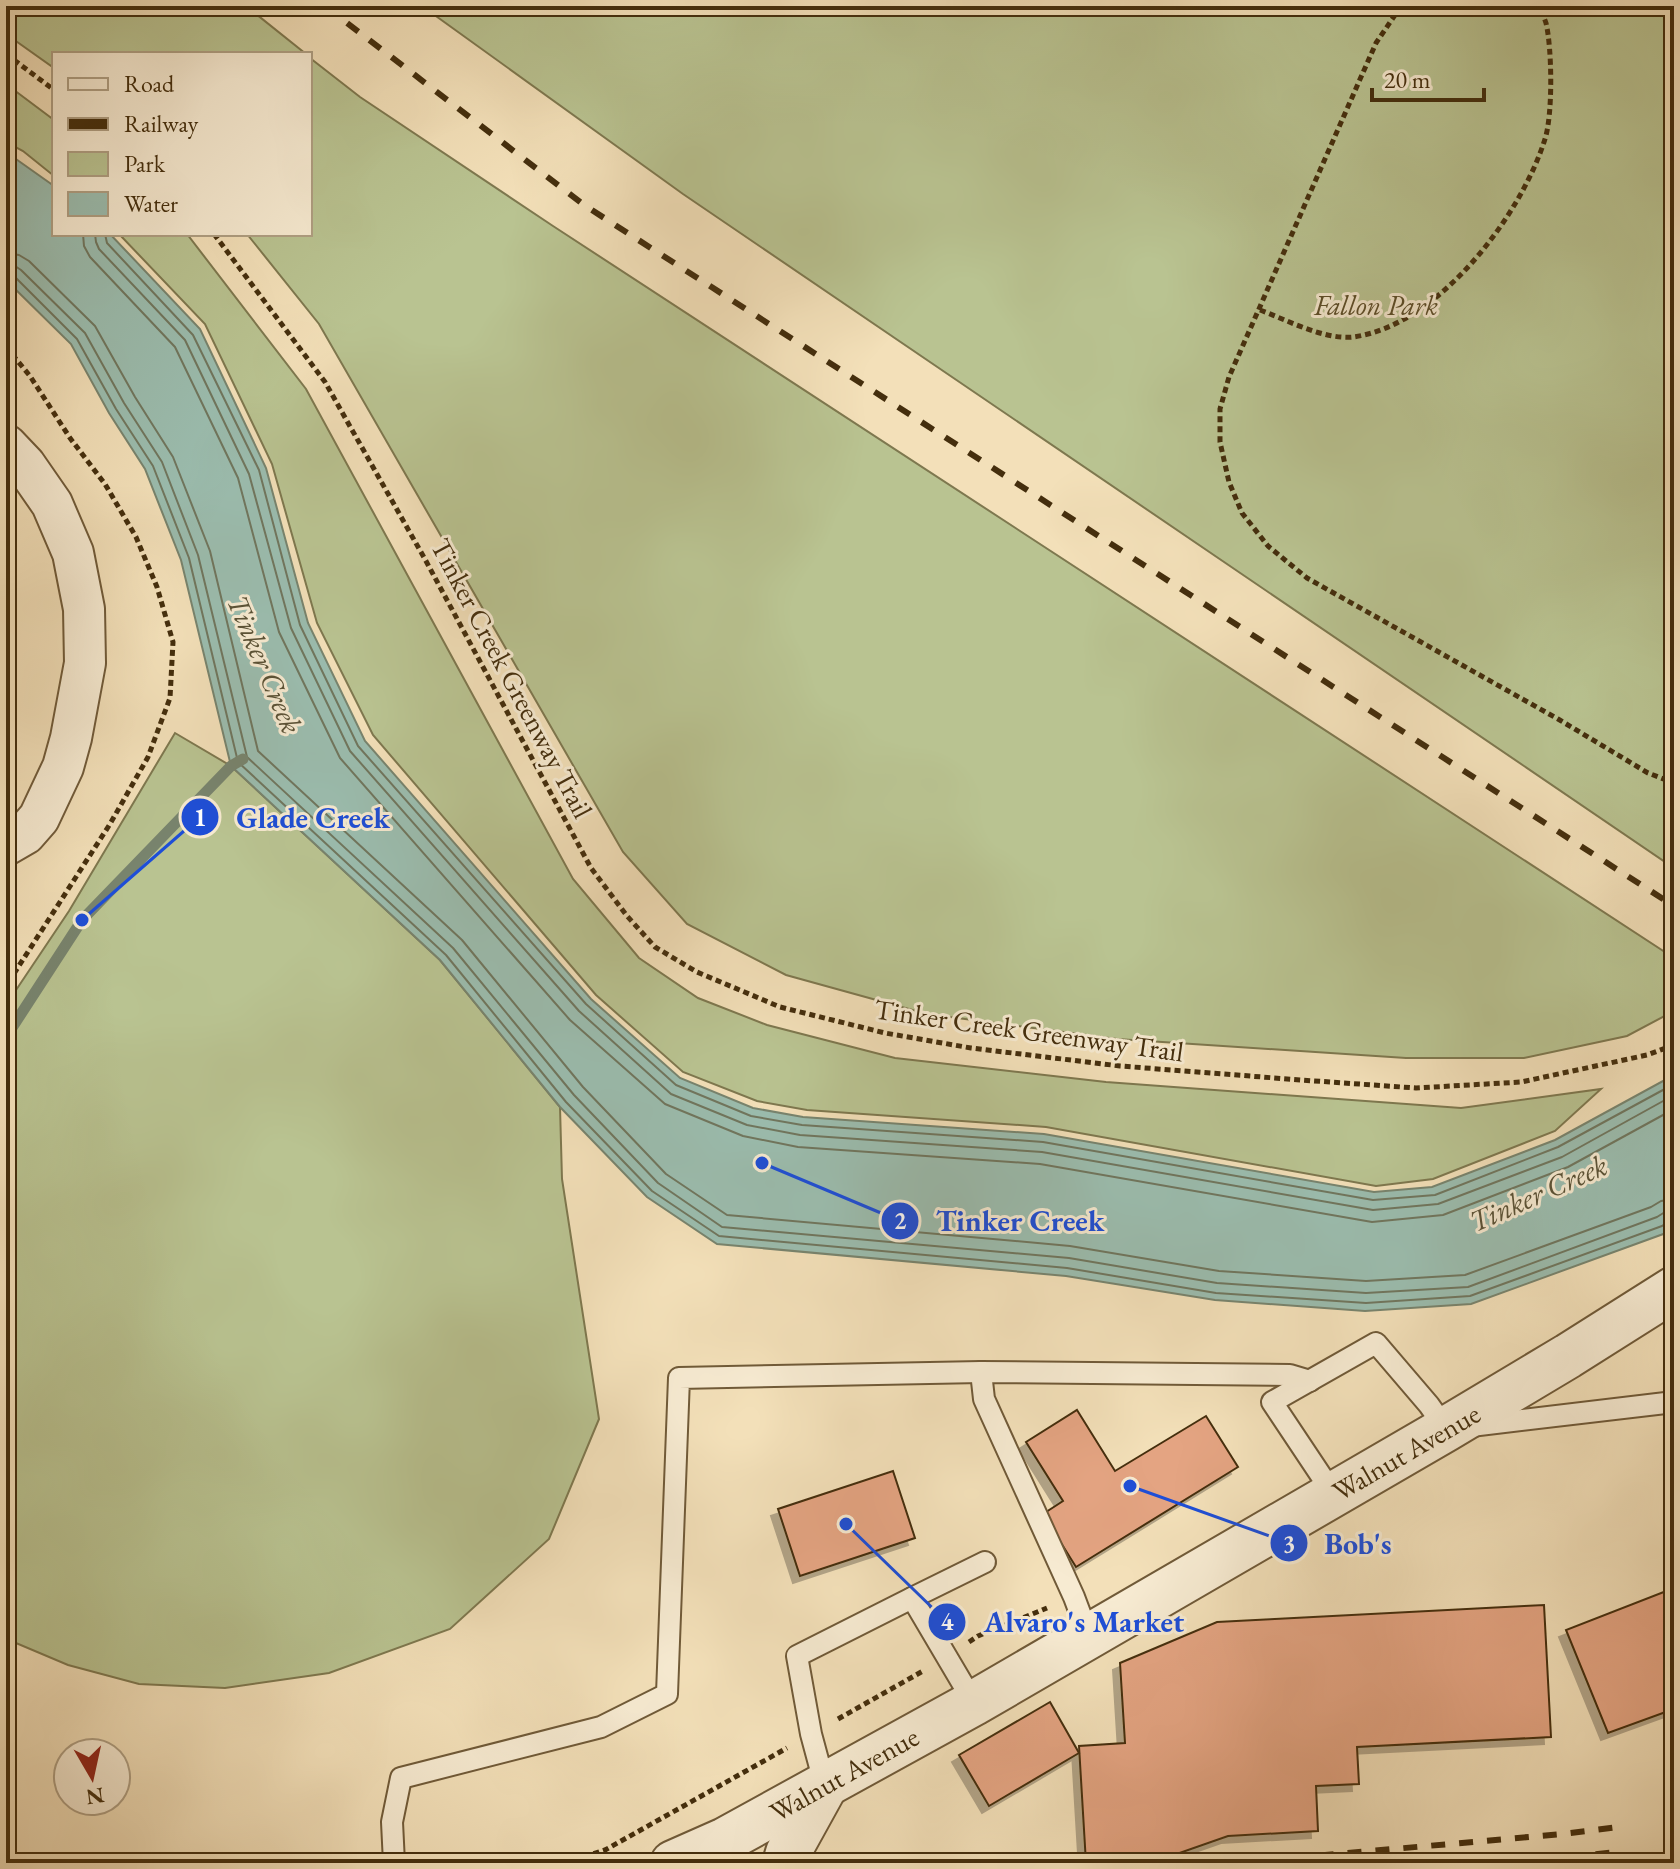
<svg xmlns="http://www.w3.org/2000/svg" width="1680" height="1869" viewBox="0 0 1680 1869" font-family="'EB Garamond',serif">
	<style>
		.green { fill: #b9c391; stroke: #7e784f; stroke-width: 2 }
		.water { fill: #9bbdaf; stroke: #78846e; stroke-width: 2 }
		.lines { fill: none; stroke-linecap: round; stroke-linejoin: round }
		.shore { stroke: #70765e; stroke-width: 2 }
		.stream { stroke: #78846e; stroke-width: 11 }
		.building { fill: #e4a482; stroke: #442e0d; stroke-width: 2; filter: url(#shadow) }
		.service-casing { stroke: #705a38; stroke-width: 24 }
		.minor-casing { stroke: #705a38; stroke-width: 44 }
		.tertiary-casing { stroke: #705a38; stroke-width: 48 }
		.path { stroke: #442e0d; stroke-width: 5; stroke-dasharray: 6 4; stroke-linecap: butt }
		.service { stroke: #f7ebd2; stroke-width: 20 }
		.minor { stroke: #f7ebd2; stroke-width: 40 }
		.tertiary { stroke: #f7ebd2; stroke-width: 44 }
		.rail { stroke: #442e0d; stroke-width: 6; stroke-dasharray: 14 14; stroke-linecap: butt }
		.labels { text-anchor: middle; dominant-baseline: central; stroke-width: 6; stroke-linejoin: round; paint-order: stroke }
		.park-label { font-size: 28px; font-style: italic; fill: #5b4c27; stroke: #f7ebd2 }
		.street-label { font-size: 28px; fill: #442e0d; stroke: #f7ebd2 }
		.water-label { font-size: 30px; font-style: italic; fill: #5a5236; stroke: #f7ebd2 }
		.leader { fill: none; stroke: #1d4ed8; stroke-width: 3 }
		.callout-dot { fill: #1d4ed8; stroke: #f7ebd2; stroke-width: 3 }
		.mark-label { font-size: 24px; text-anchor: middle; font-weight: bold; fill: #fff }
		.callout-label { font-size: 30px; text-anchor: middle; font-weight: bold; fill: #1d4ed8; stroke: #f7ebd2; stroke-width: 6; stroke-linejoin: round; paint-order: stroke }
	</style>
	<defs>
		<filter id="shadow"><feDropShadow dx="-7" dy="7" stdDeviation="0" flood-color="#0004"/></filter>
	</defs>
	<rect width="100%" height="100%" fill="#f3e0b9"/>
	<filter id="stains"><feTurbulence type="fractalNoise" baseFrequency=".0025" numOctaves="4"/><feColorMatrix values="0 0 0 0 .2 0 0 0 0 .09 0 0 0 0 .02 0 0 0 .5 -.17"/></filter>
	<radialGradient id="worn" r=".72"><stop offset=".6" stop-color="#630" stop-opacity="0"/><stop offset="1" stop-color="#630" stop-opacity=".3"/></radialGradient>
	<g class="green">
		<path d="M6 6H246L306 54H54V68L6 34Z"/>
		<path d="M422 6H1674V868L683 194Z"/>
		<path d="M310 58 360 97 553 226 1674 958V1011L1627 1036 1524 1058H1406L1117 1039 927 1014 786 975 687 924 623 852 319 324 247 234H310Z"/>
		<path d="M6 84 54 120V176L23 151 6 142Z"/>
		<path d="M119 234H187L306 389 573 879 639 958 698 998 767 1025 895 1058 1106 1082 1461 1108 1601 1089 1555 1131 1433 1179 1376 1186 1046 1127 807 1110 757 1101 683 1072 596 995 373 735 317 623 272 464 205 324Z"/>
		<path d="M175 733 231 766 440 960 560 1107 562 1179 599 1419 549 1539 450 1629 329 1673 225 1688 139 1684 68 1665 16 1643 6 1641V1005L69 911Z"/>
	</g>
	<path class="water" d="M6 152 54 186V234H110L200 329 266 468 308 623 365 741 591 999 680 1078 753 1108 803 1117 1044 1134 1374 1192 1432 1187 1555 1140 1674 1075V1227L1666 1233 1471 1304 1365 1311 1215 1300 1066 1276 717 1244 647 1197 560 1107 440 960 231 766 181 560 145 469 109 413 71 344 6 280Z"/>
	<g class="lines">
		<g class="shore">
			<path d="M83 234 84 246 90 257 175 347 238 478 279 632 340 758 570 1020 665 1104 743 1136 798 1147 1040 1164 1372 1222 1443 1215 1568 1167 1674 1109"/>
			<path d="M95 234 96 242 99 249 185 340 249 474 291 628 350 751 579 1011 671 1094 747 1125 800 1135 1042 1152 1373 1210 1438 1204 1562 1157 1674 1095"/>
			<path d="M105 234 107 243 193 335 259 470 300 625 358 746 586 1004 676 1085 751 1116 802 1125 1043 1142 1373 1200 1435 1195 1558 1147 1674 1084"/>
			<path d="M6 253 19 255 29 261 95 326 135 397 173 457 210 551 258 751 462 940 583 1087 666 1174 727 1215 1070 1246 1219 1271 1366 1281 1465 1275 1651 1207 1661 1201 1674 1199"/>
			<path d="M6 265 15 266 21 270 85 333 124 403 162 462 198 555 247 757 453 948 574 1095 658 1183 722 1227 1069 1258 1217 1283 1366 1293 1468 1287 1657 1217 1665 1212 1674 1211"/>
			<path d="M6 275 15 277 77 339 116 409 153 466 189 558 238 762 446 955 566 1102 652 1191 719 1236 1067 1268 1216 1293 1366 1303 1470 1296 1662 1226 1669 1221H1674"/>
		</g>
		<path class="stream" d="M6 1037 82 920 231 766 243 759"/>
	</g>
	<g class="building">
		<path d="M1077 1410 1115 1471 1206 1416 1238 1467 1076 1567 1043 1514 1063 1501 1026 1442Z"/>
		<path d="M893 1471 915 1538 800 1576 778 1509Z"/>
		<path d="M1674 1588V1709L1608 1733 1566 1630Z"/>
		<path d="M1544 1605 1551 1737 1357 1747 1359 1784 1316 1786 1318 1831 1228 1836 1151 1863H1086L1079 1746 1125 1743 1120 1663 1217 1622Z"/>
		<path d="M1050 1702 1079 1753 989 1806 959 1755Z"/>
	</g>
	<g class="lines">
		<defs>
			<g id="service">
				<path d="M1334 1495 1272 1402 1376 1343 1429 1405 1446 1429 1674 1402"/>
				<path d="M912 1598 985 1562"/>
				<path d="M1089 1637 1074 1597 984 1399 981 1372 1290 1375 1310 1381"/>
				<path d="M825 1786 811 1734 797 1656 912 1598 974 1703"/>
				<path d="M394 1863 392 1822 401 1778 601 1727 667 1694 679 1378 981 1372"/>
			</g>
			<path id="minor" d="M6 445 25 465 52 504 73 553 84 609 85 663 71 738 63 767 39 818 25 834 6 845"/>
			<g id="tertiary">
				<path d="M673 1863 725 1840 974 1703 1446 1429 1568 1356 1674 1289"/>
				<path d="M785 1863 788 1853 825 1786"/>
			</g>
		</defs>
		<use href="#service" class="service-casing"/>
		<use href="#minor" class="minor-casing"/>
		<use href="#tertiary" class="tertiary-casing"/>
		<g class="path">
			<path d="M1401 6 1376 43 1229 377 1220 409V442L1229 482 1242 513 1268 546 1307 578 1558 719 1648 773 1674 783"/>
			<path d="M6 54 54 90"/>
			<path d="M214 234 325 382 426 561 591 868 627 916 655 947 697 972 780 1007 885 1033 971 1048 1120 1066 1301 1080 1416 1088 1521 1082 1647 1055 1674 1045"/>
			<path d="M1260 310C1287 320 1324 340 1353 337 1438 326 1521 216 1545 139 1553 114 1552 48 1546 23 1544 17 1541 11 1538 6"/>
			<path d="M6 347 30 376 70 438 105 484 136 537 157 587 173 642 170 698 148 757 110 824 6 986"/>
			<path d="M969 1642 978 1636 1047 1608"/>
			<path d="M838 1719 923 1671"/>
			<path d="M565 1863 605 1850 787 1748"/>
		</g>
		<use href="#service" class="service"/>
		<use href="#minor" class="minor"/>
		<use href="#tertiary" class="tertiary"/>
		<g class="rail">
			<path d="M325 6 584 205 1674 906"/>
			<path d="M1236 1863 1562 1834 1619 1827"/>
			<path d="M1512 1863 1617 1852"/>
		</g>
	</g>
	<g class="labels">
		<g class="park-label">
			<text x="1376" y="305">Fallon Park</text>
		</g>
		<g class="street-label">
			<text transform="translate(512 678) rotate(62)">Tinker Creek Greenway Trail</text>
			<text transform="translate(1029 1030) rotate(8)">Tinker Creek Greenway Trail</text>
			<text transform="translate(1406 1452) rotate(-30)">Walnut Avenue</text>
			<text transform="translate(844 1774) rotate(-29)">Walnut Avenue</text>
		</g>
		<g class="water-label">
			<text transform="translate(265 664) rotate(67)">Tinker Creek</text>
			<text transform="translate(1538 1193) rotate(-24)">Tinker Creek</text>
		</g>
	</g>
	<path class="leader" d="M82 920L200 817M762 1163L900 1221M1130 1486L1289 1543M846 1524L947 1622"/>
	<g class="callout-dot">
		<circle cx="82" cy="920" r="8"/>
		<circle cx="762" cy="1163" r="8"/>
		<circle cx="1130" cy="1486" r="8"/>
		<circle cx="846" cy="1524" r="8"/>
		<circle cx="200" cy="817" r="20"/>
		<circle cx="900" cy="1221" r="20"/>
		<circle cx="1289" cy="1543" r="20"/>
		<circle cx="947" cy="1622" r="20"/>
	</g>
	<g class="mark-label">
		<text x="200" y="826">1</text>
		<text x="900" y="1229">2</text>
		<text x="1289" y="1552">3</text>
		<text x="947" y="1630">4</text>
	</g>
	<g class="callout-label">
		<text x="313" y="828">Glade Creek</text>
		<text x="1020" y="1231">Tinker Creek</text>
		<text x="1358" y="1554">Bob's</text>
		<text x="1084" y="1632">Alvaro's Market</text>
	</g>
	<rect width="1680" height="1869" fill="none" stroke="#f3e0b9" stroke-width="32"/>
	<rect x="8" y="8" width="1664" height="1853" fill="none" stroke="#442e0d" stroke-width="4"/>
	<rect x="16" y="16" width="1648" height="1837" fill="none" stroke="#442e0d" stroke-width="2"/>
	<rect x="52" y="52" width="260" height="184" fill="#f7ebd2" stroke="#af9f83" stroke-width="2"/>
	<rect x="68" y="78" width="40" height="12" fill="#f7ebd2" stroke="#af9f83" stroke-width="2"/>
	<text x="124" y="92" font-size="24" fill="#442e0d">Road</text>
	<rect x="68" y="118" width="40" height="12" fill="#442e0d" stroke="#af9f83" stroke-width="2"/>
	<text x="124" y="132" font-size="24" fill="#442e0d">Railway</text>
	<rect x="68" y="152" width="40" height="24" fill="#b9c391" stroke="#af9f83" stroke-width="2"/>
	<text x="124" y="172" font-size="24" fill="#442e0d">Park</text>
	<rect x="68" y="192" width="40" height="24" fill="#9bbdaf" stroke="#af9f83" stroke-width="2"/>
	<text x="124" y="212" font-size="24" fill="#442e0d">Water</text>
	<g transform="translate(92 1777) rotate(171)"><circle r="38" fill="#f7ebd2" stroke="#af9f83" stroke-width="2"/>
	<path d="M0-6L14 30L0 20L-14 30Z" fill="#8f2418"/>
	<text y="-12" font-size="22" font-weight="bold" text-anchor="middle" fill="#442e0d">N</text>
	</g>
	<path d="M1372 88v12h112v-12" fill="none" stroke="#442e0d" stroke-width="4"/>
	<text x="1384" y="88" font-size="24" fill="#442e0d" stroke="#f7ebd2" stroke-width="6" paint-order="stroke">20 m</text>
	<rect width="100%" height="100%" filter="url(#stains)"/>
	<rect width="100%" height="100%" fill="url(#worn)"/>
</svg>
